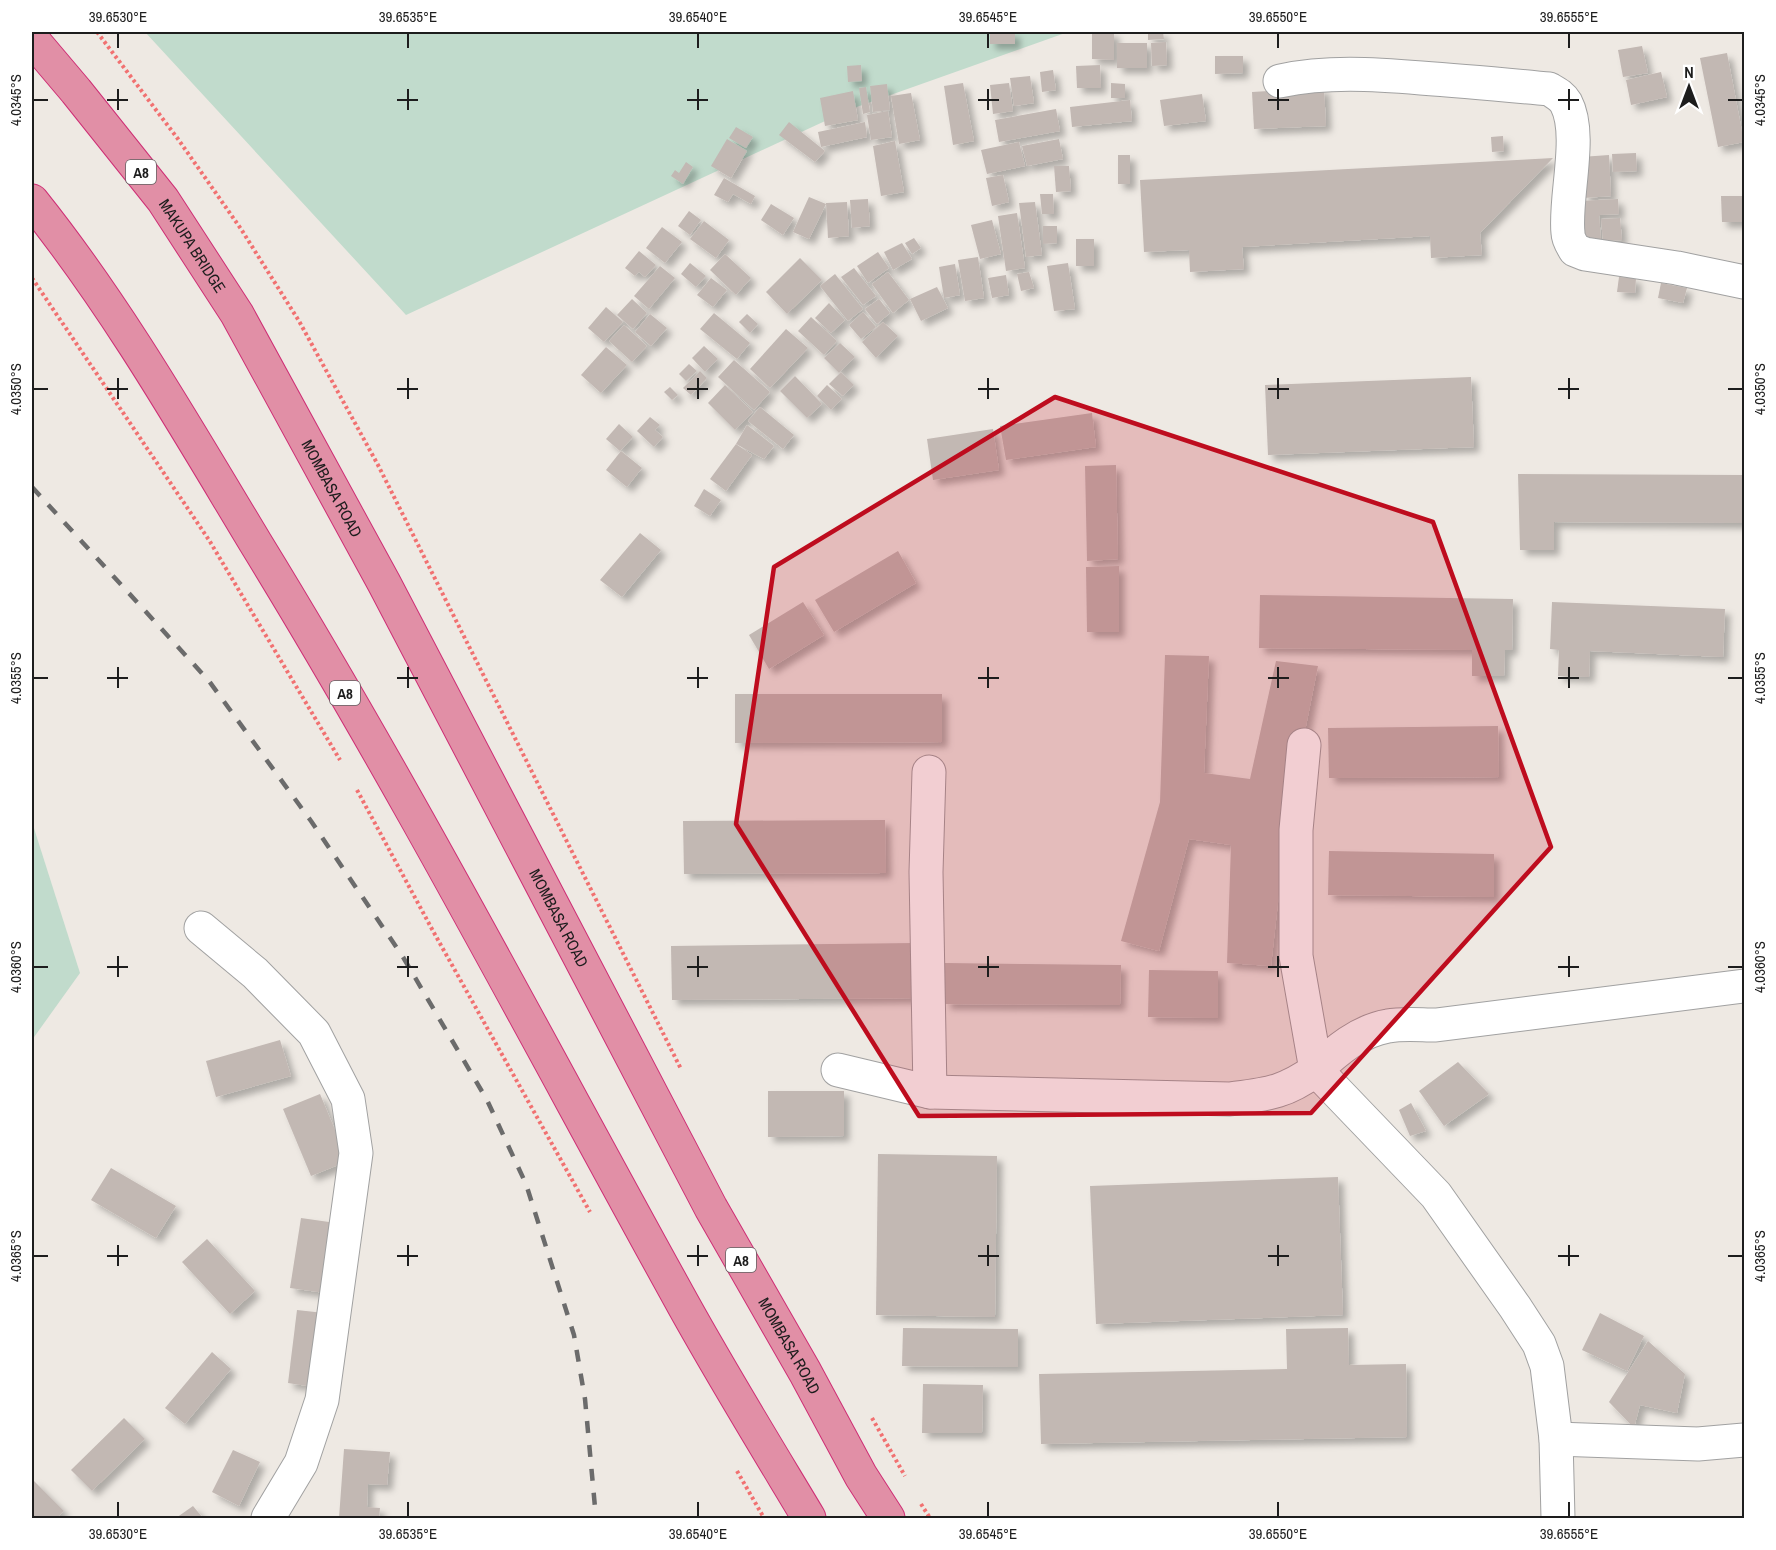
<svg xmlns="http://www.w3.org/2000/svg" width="1776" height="1550" viewBox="0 0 1776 1550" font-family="'Archivo Narrow',sans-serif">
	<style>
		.wetland { fill: #c1dbcc }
		.building { fill: #c2b8b3; filter: url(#shadow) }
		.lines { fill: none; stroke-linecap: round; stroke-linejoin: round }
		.minor-casing { stroke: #a1a1a1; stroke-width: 35 }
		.highway-casing { stroke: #ce2e75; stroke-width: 35 }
		.path { stroke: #f17171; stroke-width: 4; stroke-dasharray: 3 3; stroke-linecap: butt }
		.minor { stroke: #fff; stroke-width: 33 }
		.highway { stroke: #e18fa6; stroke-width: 33 }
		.rail { stroke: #6b6b6b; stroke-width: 4.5; stroke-dasharray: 12 12; stroke-linecap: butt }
		.marked { fill: #be0c1e; fill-opacity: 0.2; stroke: #be0c1e; stroke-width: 4.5; stroke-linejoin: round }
		.ticks { fill: none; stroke: #1d1d1d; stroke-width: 2 }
		.labels { text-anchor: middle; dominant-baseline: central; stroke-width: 5; stroke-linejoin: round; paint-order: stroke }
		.shield { fill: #fff; stroke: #616161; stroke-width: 1.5 }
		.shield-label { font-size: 15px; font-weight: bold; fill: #1d1d1d }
		.street-label { font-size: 16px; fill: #1d1d1d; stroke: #fff }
		.neatline { fill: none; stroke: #1d1d1d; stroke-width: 2 }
		.ticks-label { font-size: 15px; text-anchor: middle; fill: #1d1d1d }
	</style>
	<defs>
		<filter id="shadow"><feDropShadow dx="5.5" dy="5.5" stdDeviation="3" flood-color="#0004"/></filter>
	</defs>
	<rect width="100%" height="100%" fill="#eee9e3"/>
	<g class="wetland">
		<path d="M145 32H1068L851 109 406 315Z"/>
		<path d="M32 822 80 973 32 1040Z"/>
	</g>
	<g class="building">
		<rect x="990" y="32" width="25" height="12"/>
		<path d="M1092 32H1114V60L1092 59Z"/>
		<path d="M1148 32H1163L1164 39 1148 40Z"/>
		<path d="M1166 42 1167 65 1152 66 1151 43Z"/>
		<rect x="1117" y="43" width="30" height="25"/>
		<path d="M1642 46 1648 73 1623 77 1618 50Z"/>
		<path d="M1727 53 1744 142 1718 147 1700 58Z"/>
		<path d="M1215 56H1243V73L1215 74Z"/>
		<path d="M861 65 862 81 848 82 847 66Z"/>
		<path d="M1100 65 1101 88H1077L1076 66Z"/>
		<path d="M1053 70 1056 90 1042 92 1040 72Z"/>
		<path d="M1661 72 1667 97 1631 105 1626 80Z"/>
		<path d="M1030 76 1034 103 1014 106 1010 78Z"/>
		<path d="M963 83 974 141 953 145 944 86Z"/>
		<path d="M1009 83 1013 111 993 114 990 85Z"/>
		<path d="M1111 83 1125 84V98H1111Z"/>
		<path d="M887 84 890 110 873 112 870 86Z"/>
		<path d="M866 87 870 112 863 114 859 88Z"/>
		<path d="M1324 88 1326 126 1254 129 1252 92Z"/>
		<path d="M853 91 858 120 825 126 820 98Z"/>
		<path d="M911 93 920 140 899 144 891 96Z"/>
		<path d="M1202 94 1206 121 1164 126 1160 100Z"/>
		<path d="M1130 100 1132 121 1072 127 1070 107Z"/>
		<path d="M1056 109 1060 131 999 142 995 120Z"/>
		<path d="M888 111 892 137 871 140 867 115Z"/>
		<path d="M789 122 825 151 815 162 779 135Z"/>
		<path d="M865 122 867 137 821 147 818 132Z"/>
		<path d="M736 127 753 137 746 148 729 138Z"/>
		<path d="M1503 136 1504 151 1492 152 1491 137Z"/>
		<path d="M727 139 747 151 731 178 711 166Z"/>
		<path d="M1059 139 1063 159 1027 166 1022 146Z"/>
		<path d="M895 141 904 192 881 196 873 146Z"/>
		<path d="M1019 142 1025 166 987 174 981 150Z"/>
		<path d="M1636 153 1637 171 1613 172 1612 154Z"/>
		<rect x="1118" y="155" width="12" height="29"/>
		<path d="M1609 155 1611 196 1584 198 1581 157Z"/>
		<path d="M1553 158 1480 233 1482 255 1431 258 1430 236 1242 247 1244 269 1190 272 1189 250 1144 252 1140 180Z"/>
		<path d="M686 162 693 167 683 184 671 176 675 170 679 173Z"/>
		<path d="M1054 166H1069L1071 191 1056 192Z"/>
		<path d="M1003 175 1009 202 992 206 986 178Z"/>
		<path d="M724 178 755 196 751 204 733 194 728 202 714 195Z"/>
		<path d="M1040 194H1053L1054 214H1042Z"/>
		<path d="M1721 196H1744V222H1722Z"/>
		<path d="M809 197 826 204 809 239 793 232Z"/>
		<path d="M868 199 870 226 852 228 850 200Z"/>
		<path d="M1618 199 1619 214 1599 215 1601 239 1580 240 1578 201Z"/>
		<path d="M847 202 849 236 828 238 826 203Z"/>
		<path d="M1035 202 1042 255 1026 257 1019 203Z"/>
		<path d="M771 204 794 218 783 235 761 220Z"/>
		<path d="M689 211 701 220 690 235 678 226Z"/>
		<path d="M1017 213 1025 268 1006 271 998 216Z"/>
		<path d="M1620 218 1622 240 1603 241 1601 219Z"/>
		<path d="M992 220 1001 254 980 259 971 225Z"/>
		<path d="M704 221 729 240 716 258 690 239Z"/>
		<path d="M1043 226H1057V243L1043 244Z"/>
		<path d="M662 227 682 242 665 263 646 248Z"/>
		<path d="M914 238 921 248 912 254 905 243Z"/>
		<rect x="1076" y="239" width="18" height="27"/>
		<path d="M902 243 912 259 893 270 884 252Z"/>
		<path d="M639 251 656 265 645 277 639 272 635 276 625 268Z"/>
		<path d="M878 252 889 268 868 283 857 266Z"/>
		<path d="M725 254 751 278 736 295 710 270Z"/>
		<path d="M978 257 984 298 965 301 958 260Z"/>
		<path d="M800 258 822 280 787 314 766 292Z"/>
		<path d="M690 263 706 276 696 287 681 274Z"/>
		<path d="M1068 263 1075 309 1054 311 1047 266Z"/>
		<path d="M955 264 960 295 944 298 939 267Z"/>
		<path d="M660 266 675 278 649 309 634 296Z"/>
		<path d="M854 268 876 296 863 305 841 277Z"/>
		<path d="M888 272 909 300 893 313 872 284Z"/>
		<path d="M1029 272 1034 288 1021 291 1017 274Z"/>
		<path d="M835 274 863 309 848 321 820 286Z"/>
		<path d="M1006 275 1009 295 992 298 988 278Z"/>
		<path d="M1619 277 1636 278 1635 293 1617 292Z"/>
		<path d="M711 278 727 290 713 307 697 295Z"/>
		<path d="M1661 283 1687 288 1683 303 1658 298Z"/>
		<path d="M937 287 948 308 921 321 910 299Z"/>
		<path d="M632 299 647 313 633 329 617 315Z"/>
		<path d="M879 299 890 313 877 324 865 309Z"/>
		<path d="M829 303 845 320 831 333 815 318Z"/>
		<path d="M606 307 623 322 604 342 588 328Z"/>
		<path d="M863 312 876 327 861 339 849 325Z"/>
		<path d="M714 313 750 343 737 359 700 329Z"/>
		<path d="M650 314 667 328 651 346 635 332Z"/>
		<path d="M747 314 758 324 750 333 739 322Z"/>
		<path d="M811 317 837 341 824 355 798 331Z"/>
		<path d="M883 322 898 336 876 358 862 342Z"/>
		<path d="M624 325 647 346 632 362 609 341Z"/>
		<path d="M786 329 808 348 770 388 750 369Z"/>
		<path d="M840 343 855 357 839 373 824 358Z"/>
		<path d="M704 346 718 359 705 372 692 358Z"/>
		<path d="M606 347 627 365 601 393 581 375Z"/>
		<path d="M734 360 770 392 754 410 718 377Z"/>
		<path d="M689 364 697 371 686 381 679 374Z"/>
		<path d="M700 371 707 378 691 395 683 388Z"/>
		<path d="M841 372 854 385 843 396 829 384Z"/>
		<path d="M795 376 822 404 807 418 780 391Z"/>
		<path d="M1471 377 1474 447 1268 455 1265 385Z"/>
		<path d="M725 385 753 412 735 430 708 403Z"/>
		<path d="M827 385 842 399 831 410 817 396Z"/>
		<path d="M670 387 678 395 672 400 664 392Z"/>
		<path d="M760 407 794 435 783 449 748 421Z"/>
		<path d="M1092 413 1096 447 1006 460 1000 426Z"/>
		<path d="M650 417 660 425 655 430 663 437 654 447 637 431Z"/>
		<path d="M619 424 633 437 620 451 606 439Z"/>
		<path d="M747 425 774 446 764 459 736 444Z"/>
		<path d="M993 429 999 470 933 480 927 439Z"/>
		<path d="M736 444 752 455 726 491 710 479Z"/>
		<path d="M621 451 642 468 627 487 606 470Z"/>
		<path d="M1116 465 1118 559 1087 561 1085 466Z"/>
		<path d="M1518 474 1744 475V523L1554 522V550H1520Z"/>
		<path d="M704 489 721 500 710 516 694 506Z"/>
		<path d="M640 533 661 550 622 597 600 580Z"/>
		<path d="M898 551 916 583 834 632 815 600Z"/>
		<path d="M1119 566V632H1087L1086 567Z"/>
		<path d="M1260 595 1513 599 1512 650H1505L1504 676H1472V650L1259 648Z"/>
		<path d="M803 602 824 635 769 669 749 635Z"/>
		<path d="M1552 602 1725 609 1723 657 1590 651 1589 677 1558 676 1559 650 1550 649Z"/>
		<path d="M1165 655 1209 656 1204 773 1250 779 1276 661 1318 666 1287 821 1271 966 1227 963 1231 845 1189 839 1159 951 1121 941 1160 802Z"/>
		<path d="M735 694H942V742L735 743Z"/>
		<path d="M1498 726 1499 777 1329 778 1328 728Z"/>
		<path d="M885 820 886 873 684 874 683 821Z"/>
		<path d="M1329 851 1494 854V897L1328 895Z"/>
		<path d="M915 943V998L672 1000 671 946Z"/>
		<path d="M945 963 1121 965 1120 1005 945 1004Z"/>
		<path d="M1149 970 1218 971V1018L1148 1017Z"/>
		<path d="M280 1040 291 1076 216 1097 206 1061Z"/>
		<path d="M1458 1062 1489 1094 1444 1126 1419 1091Z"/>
		<path d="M768 1091H844V1136L768 1137Z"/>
		<path d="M320 1094 348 1161 311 1176 283 1109Z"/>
		<path d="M1411 1103 1426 1131 1410 1136 1399 1110Z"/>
		<path d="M878 1154 997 1156 995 1317 876 1315Z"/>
		<path d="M111 1168 176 1206 156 1238 91 1200Z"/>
		<path d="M1338 1177 1343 1315 1096 1324 1090 1186Z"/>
		<path d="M301 1218 336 1223 325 1293 290 1288Z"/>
		<path d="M207 1239 255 1291 230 1314 182 1262Z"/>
		<path d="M297 1310 324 1313 314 1387 288 1383Z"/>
		<path d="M1600 1313 1644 1336 1627 1371 1582 1350Z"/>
		<path d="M903 1328 1018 1329V1367L902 1366Z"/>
		<path d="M1348 1328 1349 1365 1406 1364 1407 1437 1041 1444 1039 1374 1287 1369 1286 1329Z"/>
		<path d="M1648 1341 1685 1374 1677 1413 1640 1405 1634 1428 1609 1402Z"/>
		<path d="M212 1352 231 1369 185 1424 165 1408Z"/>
		<path d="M923 1384 983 1385 982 1433H922Z"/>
		<path d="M124 1418 145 1439 92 1491 71 1470Z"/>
		<path d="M344 1449 390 1452 387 1485 368 1484 367 1507 380 1508 379 1518H339Z"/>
		<path d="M233 1450 260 1462 239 1506 212 1492Z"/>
		<path d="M32 1479 64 1511 57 1518H32Z"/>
		<path d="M193 1506 203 1518H176Z"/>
	</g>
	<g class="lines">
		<defs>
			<g id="minor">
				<path d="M1280 81C1326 71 1374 74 1421 78 1464 81 1506 85 1549 89 1556 93 1562 96 1566 103 1583 135 1564 198 1568 233 1568 239 1572 245 1575 250L1585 254 1677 268 1744 282"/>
				<path d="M929 772 926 872 930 1092"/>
				<path d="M201 928 255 973 314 1033 348 1099 356 1153 322 1400 301 1463 268 1518"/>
				<path d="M838 1070 930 1092 1230 1099C1268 1094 1284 1093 1316 1070L1296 956V830L1304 745"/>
				<path d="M1556 1439 1698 1444 1744 1440"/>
				<path d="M1558 1518 1556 1439 1547 1366 1539 1344 1515 1307 1436 1195 1316 1070C1336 1051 1359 1031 1388 1026 1403 1023 1421 1025 1436 1025L1744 986"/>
			</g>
			<g id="highway">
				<path id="s1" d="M32 39 76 91 163 200 237 314 384 583 711 1208 805 1372 861 1476 888 1518"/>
				<path d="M32 201C117 307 185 426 255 542 408 791 543 1051 684 1306 724 1378 767 1448 809 1518"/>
			</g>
		</defs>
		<use href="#minor" class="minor-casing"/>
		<use href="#highway" class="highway-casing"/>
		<g class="path">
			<path d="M97 32 178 139 241 229 299 321 378 465 681 1069"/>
			<path d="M32 278 209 540 340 760"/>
			<path d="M357 790 433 931 590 1212"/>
			<path d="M872 1418 905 1476"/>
			<path d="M737 1471 764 1518"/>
			<path d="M921 1504 930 1518"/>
		</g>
		<use href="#minor" class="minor"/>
		<use href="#highway" class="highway"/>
		<path class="rail" d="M32 487 209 681 311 821 403 957 487 1100 526 1184 574 1335 585 1399 596 1518"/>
	</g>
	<path class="marked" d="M1055 397 1433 522 1551 847 1311 1113 919 1116 736 824 774 567Z"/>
	<path class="ticks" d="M118 33V48M408 33V48M698 33V48M988 33V48M1278 33V48M1569 33V48M118 89V110M408 89V110M698 89V110M988 89V110M1278 89V110M1569 89V110M33 100H48M107 100H128M397 100H418M687 100H708M978 100H999M1268 100H1289M1558 100H1579M1728 100H1743M118 378V399M408 378V399M698 378V399M988 378V399M1278 378V399M1569 378V399M33 389H48M107 389H128M397 389H418M687 389H708M978 389H999M1268 389H1289M1558 389H1579M1728 389H1743M118 667V688M408 667V688M698 667V688M988 667V688M1278 667V688M1569 667V688M33 678H48M107 678H128M397 678H418M687 678H708M978 678H999M1268 678H1289M1558 678H1579M1728 678H1743M118 956V977M408 956V977M698 956V977M988 956V977M1278 956V977M1569 956V977M33 967H48M107 967H128M397 967H418M687 967H708M978 967H999M1268 967H1289M1558 967H1579M1728 967H1743M118 1245V1266M408 1245V1266M698 1245V1266M988 1245V1266M1278 1245V1266M1569 1245V1266M33 1256H48M107 1256H128M397 1256H418M687 1256H708M978 1256H999M1268 1256H1289M1558 1256H1579M1728 1256H1743M118 1502V1517M408 1502V1517M698 1502V1517M988 1502V1517M1278 1502V1517M1569 1502V1517"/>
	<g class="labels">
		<g class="shield">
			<rect x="126" y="160" width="30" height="24" rx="4.5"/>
			<rect x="330" y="681" width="30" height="24" rx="4.5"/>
			<rect x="726" y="1248" width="30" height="24" rx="4.5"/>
		</g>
		<g class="shield-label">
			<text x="141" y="172">A8</text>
			<text x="345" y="693">A8</text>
			<text x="741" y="1260">A8</text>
		</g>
		<g class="street-label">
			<text stroke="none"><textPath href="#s1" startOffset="262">MAKUPA BRIDGE</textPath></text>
			<text stroke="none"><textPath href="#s1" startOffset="542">MOMBASA ROAD</textPath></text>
			<text stroke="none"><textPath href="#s1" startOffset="1028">MOMBASA ROAD</textPath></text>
			<text stroke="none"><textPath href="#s1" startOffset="1514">MOMBASA ROAD</textPath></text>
		</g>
	</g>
	<rect width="1776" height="1550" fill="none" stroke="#ffffff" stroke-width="66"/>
	<g transform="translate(1689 87)" stroke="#ffffff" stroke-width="4.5" paint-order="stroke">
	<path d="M0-4.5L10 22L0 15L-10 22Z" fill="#1d1d1d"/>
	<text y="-9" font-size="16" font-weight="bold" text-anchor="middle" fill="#1d1d1d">N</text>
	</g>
	<rect x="33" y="33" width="1710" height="1484" class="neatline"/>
	<g class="ticks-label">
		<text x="118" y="22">39.6530°E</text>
		<text x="408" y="22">39.6535°E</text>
		<text x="698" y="22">39.6540°E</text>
		<text x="988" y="22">39.6545°E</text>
		<text x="1278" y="22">39.6550°E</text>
		<text x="1569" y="22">39.6555°E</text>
		<text transform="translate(16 100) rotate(-90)" y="5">4.0345°S</text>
		<text transform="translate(1760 100) rotate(-90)" y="5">4.0345°S</text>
		<text transform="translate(16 389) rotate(-90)" y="5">4.0350°S</text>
		<text transform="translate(1760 389) rotate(-90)" y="5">4.0350°S</text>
		<text transform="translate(16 678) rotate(-90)" y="5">4.0355°S</text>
		<text transform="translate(1760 678) rotate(-90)" y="5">4.0355°S</text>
		<text transform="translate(16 967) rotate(-90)" y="5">4.0360°S</text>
		<text transform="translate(1760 967) rotate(-90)" y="5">4.0360°S</text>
		<text transform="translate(16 1256) rotate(-90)" y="5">4.0365°S</text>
		<text transform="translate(1760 1256) rotate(-90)" y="5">4.0365°S</text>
		<text x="118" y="1539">39.6530°E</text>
		<text x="408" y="1539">39.6535°E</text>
		<text x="698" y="1539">39.6540°E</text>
		<text x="988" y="1539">39.6545°E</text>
		<text x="1278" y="1539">39.6550°E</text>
		<text x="1569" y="1539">39.6555°E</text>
	</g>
</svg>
